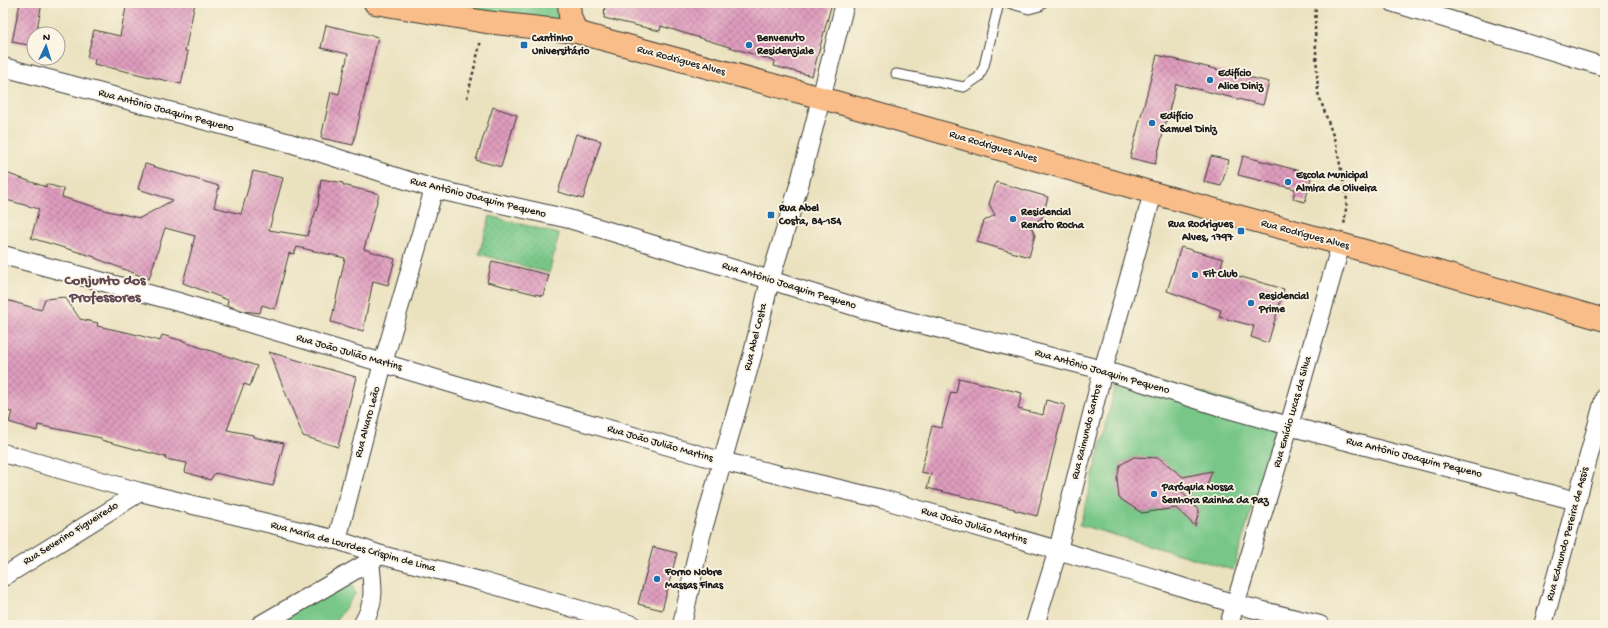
<svg xmlns="http://www.w3.org/2000/svg" width="1608" height="628" viewBox="0 0 1608 628" font-family="'Gochi Hand',sans-serif">
	<style>
		.green { fill: #78c788; stroke: #4a7252; fill-rule: evenodd }
		.garden { fill: url(#garden-dots); stroke: #4a7252 }
		.building { fill: url(#building-cross-hatch) }
		.lines { fill: none; stroke-linecap: round; stroke-linejoin: round }
		.lane-casing { stroke: #3b3a34; stroke-width: 11 }
		.street-casing { stroke: #3b3a34; stroke-width: 20 }
		.primary-casing { stroke: #3b3a34; stroke-width: 24 }
		.path { stroke: #3b3a34; stroke-width: 2.5; stroke-dasharray: 3 3; stroke-linecap: butt }
		.lane { stroke: #fff; stroke-width: 9 }
		.street { stroke: #fff; stroke-width: 18 }
		.primary { stroke: #f8bd88; stroke-width: 22 }
		.poi-dot { fill: #1f6fb2; stroke: #fcf5e5; stroke-width: 1.5 }
		.labels { text-anchor: middle; dominant-baseline: central; stroke-width: 3.5; stroke-linejoin: round; paint-order: stroke }
		.poi-label { font-size: 11px; font-weight: bold; fill: #1c1c1c; stroke: #fcf5e5; text-anchor: start }
		.street-label { font-size: 11px; fill: #1c1c1c; stroke: #fcf5e5 }
		.district-label { font-size: 15px; font-weight: bold; fill: #604955; stroke: #fcf5e5 }
	</style>
	<defs>
		<pattern id="garden-dots" width="8" height="8" patternUnits="userSpaceOnUse"><rect width="8" height="8" fill="#78c788"/><path d="M2 2h.1M6 6h.1" fill="none" stroke="#67aa75" stroke-width="1.8" stroke-linecap="round"/></pattern>
		<pattern id="building-cross-hatch" width="8" height="8" patternUnits="userSpaceOnUse"><rect width="8" height="8" fill="#df9cbe"/><path d="M0 0l8 8M0 8l8-8" fill="none" stroke="#b47e9a"/></pattern>
	</defs>
	<rect width="100%" height="100%" fill="#fcf5e5"/>
	<filter id="ink" filterUnits="userSpaceOnUse"><feTurbulence type="fractalNoise" baseFrequency=".025" numOctaves="2"/><feDisplacementMap in="SourceGraphic" scale="8" xChannelSelector="R" yChannelSelector="G"/><feConvolveMatrix kernelMatrix="1 2 1 2 8 2 1 2 1" color-interpolation-filters="sRGB"/></filter>
	<filter id="wash" filterUnits="userSpaceOnUse"><feTurbulence type="fractalNoise" baseFrequency=".012" numOctaves="4" result="noise"/><feDisplacementMap in="SourceGraphic" scale="16" xChannelSelector="R" yChannelSelector="G"/><feGaussianBlur stdDeviation="0.9" result="paint"/><feColorMatrix in="noise" values="0 0 0 0 0 0 0 0 0 0 0 0 0 0 0 0 0 1.4 0 .05"/><feComposite in="paint" operator="in"/></filter>
	<g filter="url(#wash)">
		<rect width="100%" height="100%" fill="#eae2bf"/>
		<g class="green">
			<path d="M412 3H564L567 24Z"/>
			<path d="M1120 369 1281 416 1233 570 1080 525ZM1134 457 1159 458 1183 477 1211 471 1206 488 1190 490 1188 498 1199 511 1195 526 1176 508 1142 513 1120 498 1117 479 1120 465Z"/>
			<path d="M346 564 355 594 336 621 329 625H250Z"/>
		</g>
		<path class="garden" d="M490 216 559 234 549 273 479 254Z"/>
		<g id="blocks">
			<g class="building">
				<path d="M20 3H42L36 34H34V46L12 42Z"/>
				<path d="M127 3H195L185 51 188 52 181 84 94 64 95 59 87 57 94 30 120 36Z"/>
				<path d="M605 3H832L812 76 774 66 775 61 661 26 660 31 604 18Z"/>
				<path d="M326 25 378 37 353 145 321 138 331 92 339 94 348 54 321 48Z"/>
				<path d="M1157 55 1269 82 1263 105 1176 84 1155 164 1130 158Z"/>
				<path d="M493 107 517 115 501 167 476 160Z"/>
				<path d="M576 134 601 141 583 199 558 192Z"/>
				<path d="M1211 156 1229 160 1221 186 1204 182Z"/>
				<path d="M1243 156 1312 174 1305 202 1293 199 1295 189 1238 175Z"/>
				<path d="M145 164 219 186 214 207 241 214 253 171 283 178 269 230 307 236 318 205 321 179 343 183V185L379 194 364 249 395 259 388 285 373 281 363 331 331 322 345 258 297 247 294 254 289 253 275 309 262 305 260 313 244 311 227 305 228 300 183 283 195 236 165 228 149 279 95 258V257L31 238 39 209 3 199V172L46 187V184L64 189 62 197 108 211 140 218 173 200 138 189Z"/>
				<path d="M996 182 1048 197 1042 218 1030 225 1035 235 1029 257 977 242 984 221 995 215 989 204Z"/>
				<path d="M1181 247 1223 259 1220 271 1284 289 1268 343 1251 337 1254 326 1219 317 1221 310 1167 291Z"/>
				<path d="M492 261 549 275 543 296 487 282Z"/>
				<path d="M65 297 80 319 98 323 97 326 130 333 160 341 162 335 187 342V343L257 366 250 386 244 384 227 430 253 435V437L284 443 273 486 215 473 210 480 185 472 187 463 165 459 166 457 101 440V438L38 425 37 431 9 422 12 412 3 411V299L41 310 45 299Z"/>
				<path d="M269 352 356 377 338 447 303 436Z"/>
				<path d="M959 378 1022 393 1018 409 1043 415 1046 400 1065 405 1037 516 1014 510 1015 509 927 488 931 474 921 472 932 426 941 428 951 392 956 393Z"/>
				<path d="M1134 457 1159 458 1183 477 1212 471 1206 488 1181 491 1199 511 1195 526 1176 508 1142 513 1119 498 1117 479 1120 465Z"/>
				<path d="M653 547 677 553 662 610 638 604Z"/>
			</g>
		</g>
	</g>
	<g filter="url(#ink)">
		<use href="#blocks" fill-opacity="0" stroke="#3b3a34" stroke-width="1"/>
		<g class="lines">
			<defs>
				<g id="lane">
					<path d="M1009 3 1029 9 1040 6 1042 3"/>
					<path d="M896 74 964 87 979 77 984 66 999 3"/>
				</g>
				<g id="street">
					<path d="M1394 3 1605 67"/>
					<path d="M3 67 290 143 434 189 569 219 770 280 869 311 1103 370 1218 406 1289 426 1577 501"/>
					<path d="M3 255 182 303 507 400 721 461 882 499 1157 579 1235 604 1320 625"/>
					<path d="M3 453 140 492 337 540 381 555 480 581 633 625"/>
					<path d="M337 540 383 363 434 189"/>
					<path d="M3 577 140 492"/>
					<path d="M260 625 381 555"/>
					<path d="M362 625C376 603 373 587 370 562"/>
					<path d="M682 625 701 536 753 353 770 280 800 182 845 3"/>
					<path d="M1035 625 1058 550 1103 370 1153 193"/>
					<path d="M1229 625 1289 426 1341 244"/>
					<path d="M1543 625 1605 396"/>
				</g>
				<g id="primary">
					<path d="M375 3 486 22 576 32 822 98 1153 193 1341 244 1605 320"/>
					<path d="M569 3 570 16 576 32"/>
				</g>
			</defs>
			<use href="#lane" class="lane-casing"/>
			<use href="#street" class="street-casing"/>
			<use href="#primary" class="primary-casing"/>
			<g class="path">
				<path d="M1316 3 1315 30 1318 93 1336 144 1347 200 1344 226"/>
				<path d="M467 98 481 40"/>
			</g>
			<use href="#lane" class="lane"/>
			<use href="#street" class="street"/>
			<use href="#primary" class="primary"/>
		</g>
	</g>
	<g class="poi-dot">
		<rect x="520" y="41" width="8" height="8" rx="2"/>
		<circle cx="749" cy="45" r="4"/>
		<circle cx="1210" cy="80" r="4"/>
		<circle cx="1152" cy="123" r="4"/>
		<circle cx="1288" cy="182" r="4"/>
		<rect x="767" y="211" width="8" height="8" rx="2"/>
		<circle cx="1013" cy="219" r="4"/>
		<rect x="1237" y="227" width="8" height="8" rx="2"/>
		<circle cx="1195" cy="275" r="4"/>
		<circle cx="1251" cy="303" r="4"/>
		<circle cx="1154" cy="494" r="4"/>
		<circle cx="657" cy="579" r="4"/>
	</g>
	<g class="labels">
		<g class="poi-label">
			<text x="532" y="39">Cantinho<tspan x="532" dy="13">Universitário</tspan></text>
			<text x="757" y="39">Benvenuto<tspan x="757" dy="13">Residenziale</tspan></text>
			<text x="1218" y="74">Edifício<tspan x="1218" dy="13">Alice Diniz</tspan></text>
			<text x="1160" y="117">Edifício<tspan x="1160" dy="13">Samuel Diniz</tspan></text>
			<text x="1296" y="176">Escola Municipal<tspan x="1296" dy="13">Almira de Oliveira</tspan></text>
			<text x="779" y="209">Rua Abel<tspan x="779" dy="13">Costa, 84-154</tspan></text>
			<text x="1021" y="213">Residencial<tspan x="1021" dy="13">Renato Rocha</tspan></text>
			<text x="1233" y="225" text-anchor="end">Rua Rodrigues<tspan x="1233" dy="13">Alves, 1797</tspan></text>
			<text x="1203" y="275">Fit Club</text>
			<text x="1259" y="297">Residencial<tspan x="1259" dy="13">Prime</tspan></text>
			<text x="1162" y="488">Paróquia Nossa<tspan x="1162" dy="13">Senhora Rainha da Paz</tspan></text>
			<text x="665" y="573">Forno Nobre<tspan x="665" dy="13">Massas Finas</tspan></text>
		</g>
		<g class="street-label">
			<text transform="translate(681 61) rotate(15)">Rua Rodrigues Alves</text>
			<text transform="translate(166 111) rotate(15)">Rua Antônio Joaquim Pequeno</text>
			<text transform="translate(993 147) rotate(16)">Rua Rodrigues Alves</text>
			<text transform="translate(478 198) rotate(14)">Rua Antônio Joaquim Pequeno</text>
			<text transform="translate(1305 235) rotate(15)">Rua Rodrigues Alves</text>
			<text transform="translate(789 286) rotate(17)">Rua Antônio Joaquim Pequeno</text>
			<text transform="translate(756 337) rotate(-76)">Rua Abel Costa</text>
			<text transform="translate(349 353) rotate(16)">Rua João Julião Martins</text>
			<text transform="translate(1102 372) rotate(16)">Rua Antônio Joaquim Pequeno</text>
			<text transform="translate(1293 412) rotate(-74)">Rua Emídio Lucas da Silva</text>
			<text transform="translate(368 422) rotate(-75)">Rua Alvaro Leão</text>
			<text transform="translate(1087 432) rotate(-76)">Rua Raimundo Santos</text>
			<text transform="translate(660 444) rotate(16)">Rua João Julião Martins</text>
			<text transform="translate(1414 458) rotate(14)">Rua Antônio Joaquim Pequeno</text>
			<text transform="translate(974 526) rotate(16)">Rua João Julião Martins</text>
			<text transform="translate(71 534) rotate(-32)">Rua Severino Figueiredo</text>
			<text transform="translate(1568 534) rotate(-75)">Rua Edmundo Pereira de Assis</text>
			<text transform="translate(353 547) rotate(15)">Rua Maria de Lourdes Crispim de Lima</text>
		</g>
		<g class="district-label">
			<text x="105" y="281">Conjunto dos<tspan x="105" dy="17">Professores</tspan></text>
		</g>
	</g>
	<rect width="1608" height="628" fill="none" stroke="#fcf5e5" stroke-width="16"/>
	<g transform="translate(46 46) rotate(4)"><circle r="19" fill="#fcf5e5" stroke="#a29e95"/>
	<path d="M0-3L7 15L0 10L-7 15Z" fill="#1f6fb2"/>
	<text y="-6" font-size="11" font-weight="bold" text-anchor="middle" fill="#1c1c1c">N</text>
	</g>
</svg>
